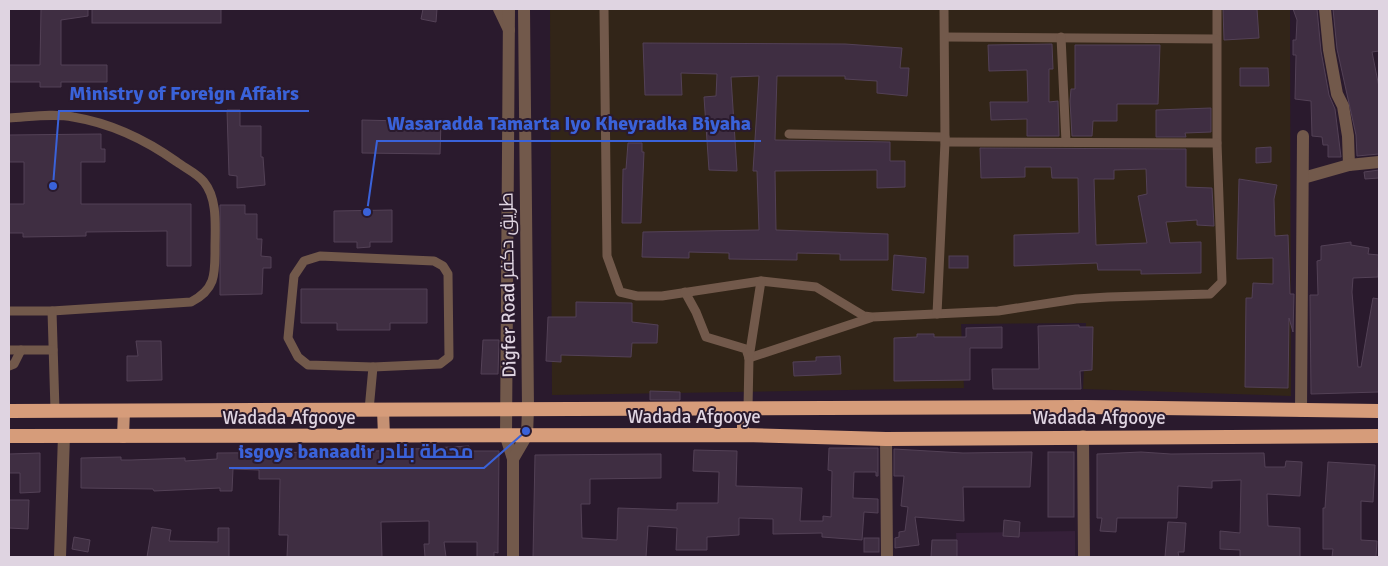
<svg xmlns="http://www.w3.org/2000/svg" width="1388" height="566" viewBox="0 0 1388 566" font-family="Signika,Cairo,sans-serif">
	<style>
		.built { fill: #352039 }
		.medical { fill: #322518 }
		.building { fill: #3f2e42; stroke: #534156; fill-rule: evenodd }
		.lines { fill: none; stroke-linecap: round; stroke-linejoin: round }
		.service { stroke: #72594b; stroke-width: 9 }
		.minor { stroke: #72594b; stroke-width: 12 }
		.tertiary { stroke: #72594b; stroke-width: 12 }
		.primary { stroke: #c59173; stroke-width: 12 }
		.trunk { stroke: #d69c7a; stroke-width: 14 }
		.labels { text-anchor: middle; dominant-baseline: central; stroke-width: 4; stroke-linejoin: round; paint-order: stroke }
		.street-label { font-size: 19px; fill: #dfd4e1; stroke: #2a1a2d }
		.leader { fill: none; stroke: #3a62d9; stroke-width: 2 }
		.callout-dot { fill: #3a62d9; stroke: #2a1a2d; stroke-width: 2 }
		.callout-label { font-size: 20px; text-anchor: middle; font-weight: bold; fill: #3a62d9; stroke: #2a1a2d; stroke-width: 4; stroke-linejoin: round; paint-order: stroke }
	</style>
	<rect width="100%" height="100%" fill="#2a1a2d"/>
	<path class="built" d="M1075 531V557H957L956 533Z"/>
	<path class="medical" d="M550 9H1290L1291 396 1083 389 1086 323 961 324 964 388 552 395Z"/>
	<g class="building">
		<path d="M41 9H88V16L61 20V65H107V82H61V87H40V82H9V65H40Z"/>
		<rect x="92" y="9" width="129" height="14"/>
		<path d="M423 9H437L436 22 421 19Z"/>
		<path d="M1223 9H1257L1259 38 1224 40Z"/>
		<path d="M1293 9H1317L1321 51 1329 95 1335 109 1341 157H1328V145H1323L1322 137 1312 136 1311 101 1295 99 1296 55H1293V40H1296L1297 20Z"/>
		<path d="M1333 9H1379V51L1372 52 1379 87V154L1357 156 1356 135 1337 49Z"/>
		<path d="M643 43 845 44 902 48 900 68H909L907 96 877 93V81L845 79V76H777L775 140 890 142V161H905V187L877 188V170L775 171 776 230 888 234V260H840V254L797 253V260L729 259V253L689 252V258L642 257 643 232 759 230 757 171H753L759 76 731 77 737 171 709 170 704 97 716 96 717 74 681 73 682 95H645Z"/>
		<path d="M1052 44 1053 69H1049V102L1058 101 1059 136H1027V119L991 120 990 102H1028L1027 70 989 71 988 45Z"/>
		<path d="M1075 45H1160L1158 104H1117V121H1093L1092 136H1072L1070 101 1071 89H1075Z"/>
		<path d="M1240 68H1268L1269 86H1240Z"/>
		<path d="M1211 108V132L1185 133 1186 137H1156V110Z"/>
		<path d="M227 110H240V126H261V157H263L265 185 237 188V176L229 175Z"/>
		<path d="M362 120 441 122 440 154 362 153Z"/>
		<path d="M101 134V149H105V162H81V204H191V266H167V231L86 232V236L23 237V233H9V204H24V162H9V135Z"/>
		<path d="M628 143H642V152H644L641 223H622L623 169H626Z"/>
		<path d="M1271 147V162L1256 163V148Z"/>
		<path d="M980 148 1186 149V187L1212 188 1214 226 1197 225V220L1166 222 1170 243 1201 242V273L1141 274V270H1098L1097 263 1014 266V235L1079 233 1078 178H1052L1051 167H1025V177L981 178ZM1146 169 1147 194 1138 196 1147 243 1096 245 1094 179H1114V170Z"/>
		<path d="M1379 170V178L1365 179 1364 172Z"/>
		<path d="M1239 179 1277 185 1274 199 1275 236 1288 235 1290 294H1294L1293 332 1289 318 1288 388 1245 387 1246 298H1252L1253 283 1273 284V258L1237 259Z"/>
		<path d="M220 205H245V214H257V239H262L261 256 271 257V268H263L262 294 220 295Z"/>
		<path d="M392 210V242H370V247L357 248V242H334V211Z"/>
		<path d="M1351 242V245L1369 248 1368 254 1379 255 1378 277 1353 278 1352 292 1358 367H1361L1373 298 1379 299V392L1311 394 1310 295H1318L1317 261 1321 260V246Z"/>
		<path d="M894 255 926 258 924 293 892 290Z"/>
		<rect x="949" y="256" width="19" height="12"/>
		<path d="M301 289H427V323H390V330H337V323H301Z"/>
		<path d="M576 302 632 303V322L658 325 657 343H632L631 357 561 355V362L546 361 548 317H576Z"/>
		<path d="M1079 325V327H1093L1092 370 1080 371 1081 389H993L992 369H1039L1038 326Z"/>
		<path d="M1002 327V348H970V380L894 381V338L917 337V334H934V337H966V328Z"/>
		<path d="M483 340H499L498 374H481Z"/>
		<path d="M136 341H161L162 380 127 381V356H138Z"/>
		<path d="M840 356 841 374 794 376 793 362 816 361V357Z"/>
		<path d="M650 391 680 392V400H650Z"/>
		<path d="M469 446V451H499L498 547V553L494 552V557H477V542H444L446 557H425L424 544H429V521L381 522 382 557H287L288 535H279L280 479H259V470L233 469 232 491H220V488L154 491 153 489 81 488V458L121 457V460H131L185 458V461L217 459V453L357 452Z"/>
		<path d="M829 448H878V476H876V472H854L853 498 878 499V513L864 512 862 540 822 537V533L773 534V519L739 518V535L707 537V550H676L677 528 648 526 646 557H533L535 455 661 454V478L590 479V504H581L582 538 617 540 618 508 677 510V503H718L719 472 693 471 694 450 737 451 736 486 802 488 800 521H823V516L831 517 832 471 828 470Z"/>
		<path d="M894 449 963 453 1032 452 1030 487H963L964 521 915 517 919 545 895 548V538L899 537V532L905 531 908 507 901 506 904 476H894Z"/>
		<rect x="1048" y="452" width="26" height="65"/>
		<path d="M1141 452 1171 454 1264 453 1265 467H1285L1286 461 1302 462 1300 496 1267 494 1268 526 1300 528V557H1240V550L1220 549V531L1240 533 1241 480 1212 481V488L1178 486 1177 518H1117L1116 532 1100 531 1102 518H1097V454Z"/>
		<path d="M40 453V492L20 493V473H9V454Z"/>
		<path d="M1328 462 1375 465 1373 502 1361 501V540L1377 541 1376 557H1332L1333 549H1323V508H1325Z"/>
		<path d="M9 500H29L28 529 9 528Z"/>
		<path d="M1004 520 1020 522 1019 537 1003 536Z"/>
		<path d="M1168 522 1186 523 1184 552H1178L1179 557H1165Z"/>
		<path d="M152 527 171 530 169 541 218 542V528H229V557H147Z"/>
		<path d="M74 537 90 540 88 552 72 549Z"/>
		<rect x="864" y="538" width="15" height="14"/>
		<path d="M932 540H957V557H931Z"/>
	</g>
	<g class="lines">
		<g class="service">
			<path d="M604 9 607 256 620 292 637 296H662L761 281 816 287 864 316 872 317 998 311 1076 299 1108 297 1210 294 1222 282 1217 143V9"/>
			<path d="M945 37 1216 39"/>
			<path d="M1061 37 1066 142"/>
			<path d="M9 118C29 117 53 113 73 117 110 123 146 140 177 162 185 168 198 174 204 182 218 199 215 227 215 248 215 274 216 289 191 302L52 311H9"/>
			<path d="M789 134 945 137"/>
			<path d="M945 142 1217 143"/>
			<path d="M320 256 434 261 443 266 448 274 449 357 440 364 373 367 308 365 298 357 288 338 294 276 304 261Z"/>
			<path d="M685 292 696 312 706 337 746 349 749 358"/>
			<path d="M52 311 55 410"/>
			<path d="M937 314 945 142 944 9"/>
			<path d="M9 350H53"/>
			<path d="M749 358 870 318"/>
			<path d="M9 366 14 364 21 350"/>
			<path d="M748 408 749 358 761 281"/>
			<path d="M369 410 373 367"/>
		</g>
		<g class="minor">
			<path d="M499 9 509 30"/>
			<path d="M1325 9 1329 50 1337 94 1343 106 1348 136 1349 165"/>
			<path d="M1303 178 1349 165 1379 162"/>
			<path d="M1301 411 1303 136"/>
			<path d="M1083 436 1084 557"/>
			<path d="M886 439 887 557"/>
			<path d="M60 557 64 435"/>
		</g>
		<g class="tertiary">
			<path d="M509 9 506 437 513 459"/>
			<path d="M513 557V459L527 435 528 409 524 9"/>
		</g>
		<g class="primary">
			<path d="M383 410 384 436"/>
			<path d="M743 435V408"/>
			<path d="M123 437 124 410"/>
		</g>
		<g class="trunk">
			<path d="M9 411 1084 407 1379 411"/>
			<path d="M9 436 743 435 886 439 1379 436"/>
		</g>
	</g>
	<g class="labels">
		<g class="street-label">
			<text transform="translate(508 285) rotate(-91)">Digfer Road طريق دكفر</text>
			<text x="694" y="417">Wadada Afgooye</text>
			<text x="289" y="418">Wadada Afgooye</text>
			<text x="1099" y="418">Wadada Afgooye</text>
		</g>
	</g>
	<path class="leader" d="M53 186L59 111H309M367 212L377 141H761M526 431L484 468H229"/>
	<g class="callout-dot">
		<circle cx="53" cy="186" r="5"/>
		<circle cx="367" cy="212" r="5"/>
		<circle cx="526" cy="431" r="5"/>
	</g>
	<g class="callout-label">
		<text x="184" y="100">Ministry of Foreign Affairs</text>
		<text x="569" y="130">Wasaradda Tamarta Iyo Kheyradka Biyaha</text>
		<text x="356" y="458">isgoys banaadir محطة بنادر</text>
	</g>
	<rect width="1388" height="566" fill="none" stroke="#dfd4e1" stroke-width="20"/>
</svg>
